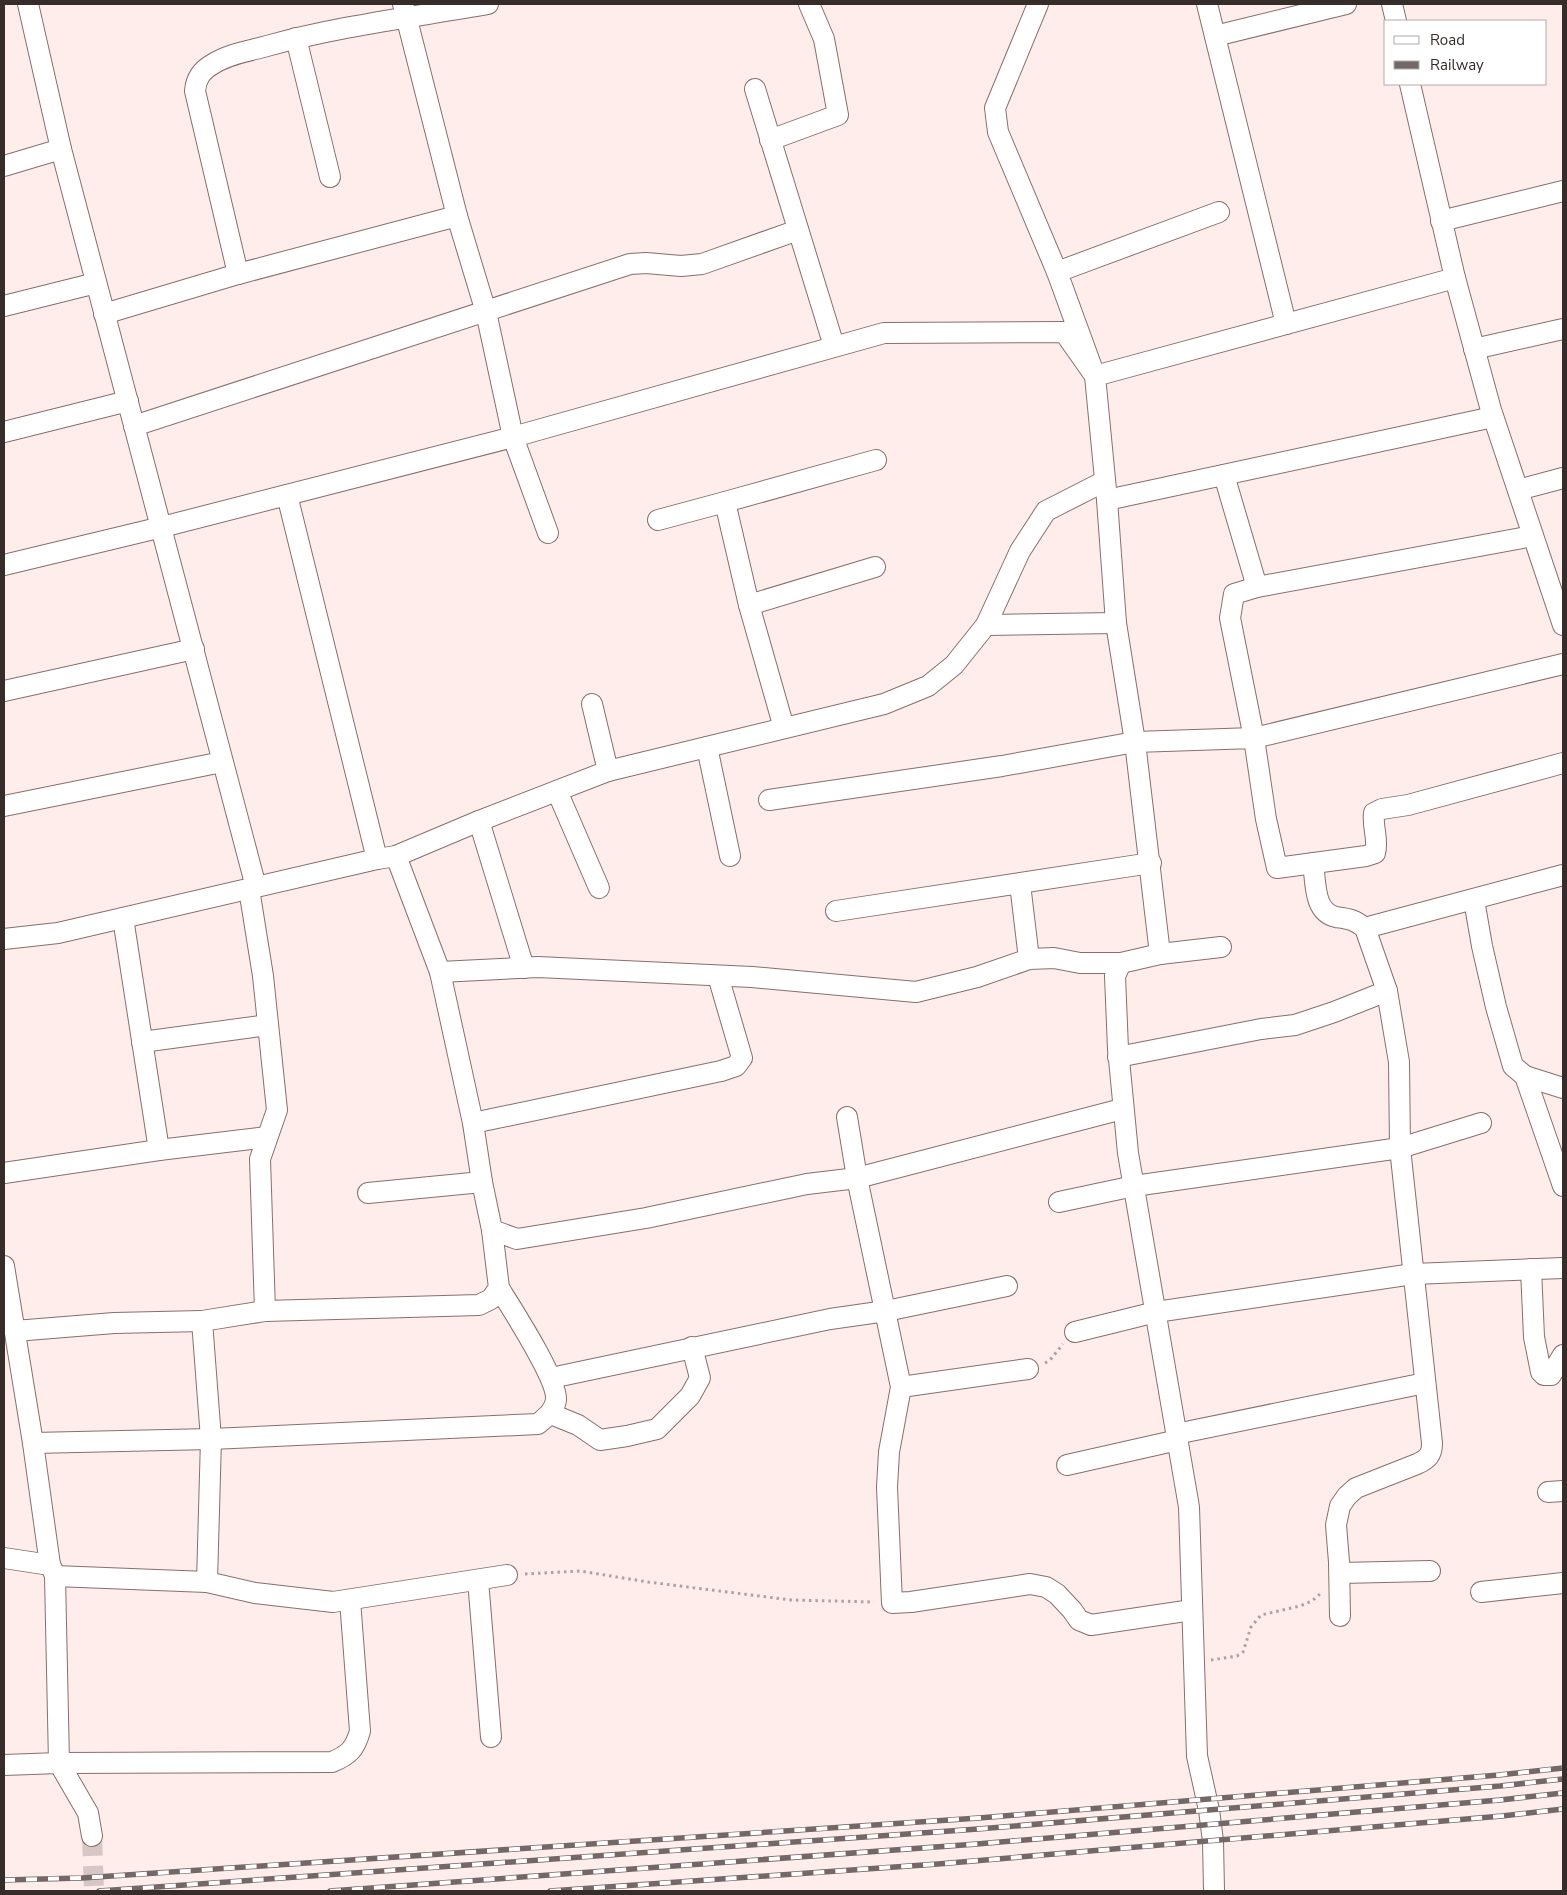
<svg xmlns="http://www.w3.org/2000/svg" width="1567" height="1895" viewBox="0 0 1567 1895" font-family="'Nunito Sans',sans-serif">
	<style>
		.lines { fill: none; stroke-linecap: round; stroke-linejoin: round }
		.street-tunnel { stroke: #d6c6c4; stroke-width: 20; stroke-dasharray: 20 10; stroke-linecap: butt }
		.street-casing { stroke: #886f6b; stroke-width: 22 }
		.path { stroke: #afa19e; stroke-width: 3; stroke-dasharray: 2.5 4; stroke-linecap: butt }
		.street { stroke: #fff; stroke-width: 20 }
		.rail-casing { stroke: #746866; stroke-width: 5.5 }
		.rail { stroke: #fff; stroke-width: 4; stroke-dasharray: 11; stroke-linecap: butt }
	</style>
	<rect width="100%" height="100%" fill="#feedea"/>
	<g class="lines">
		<path class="street-tunnel" d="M92 1836 94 1891"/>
		<defs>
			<g id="street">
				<path d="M28 4 61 149 256 887"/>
				<path d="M403 4 457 216 486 312 513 437 548 533"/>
				<path d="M1038 4 995 108 998 132 1057 272"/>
				<path d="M1207 4 1286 324"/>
				<path d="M1392 4 1396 21"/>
				<path d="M1215 36 1346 4"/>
				<path d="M296 38 330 177"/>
				<path d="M755 89 834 346"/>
				<path d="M770 140 838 115 824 39 809 4"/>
				<path d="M4 166 61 149"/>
				<path d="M1441 221 1563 191"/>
				<path d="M238 274 195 91C196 78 202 70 213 64 228 54 249 51 267 46 339 26 414 17 488 4"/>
				<path d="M1455 278 1491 410 1563 625"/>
				<path d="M4 306 96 283"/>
				<path d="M104 314 238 274 457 216"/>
				<path d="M1474 349 1563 329"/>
				<path d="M134 426 630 264 646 263 681 266 702 264 798 230"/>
				<path d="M4 432 128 401"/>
				<path d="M1224 475 1257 587 1533 536"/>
				<path d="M1518 490 1563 478"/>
				<path d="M287 495 377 859"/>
				<path d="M1107 500 1493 417"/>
				<path d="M658 520 725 502"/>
				<path d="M4 565 162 527 513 437 884 333 1064 332 1095 376 1455 278 1410 84"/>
				<path d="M1257 587 1234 594 1230 618 1254 738 1563 664"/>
				<path d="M749 605 875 567"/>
				<path d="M986 625 1116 623"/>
				<path d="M4 691 194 649"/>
				<path d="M592 704 608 771"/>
				<path d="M784 728 749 605 725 502 876 460"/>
				<path d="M707 747 730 856"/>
				<path d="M557 791 599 888"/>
				<path d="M769 800 1002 766 1135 742 1254 738 1266 819 1277 868 1366 856 1375 853C1379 840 1372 827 1374 813L1382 809 1408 805 1563 763"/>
				<path d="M4 806 222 762"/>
				<path d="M479 821 524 968"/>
				<path d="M396 856 440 972 473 1123 482 1182 492 1230 517 1239 646 1218 807 1184 857 1178 1122 1109"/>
				<path d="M1313 863C1316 881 1313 912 1336 917 1350 919 1353 919 1365 928L1563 875"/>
				<path d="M1020 884 1029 959"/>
				<path d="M1474 900 1482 946 1496 1007 1513 1066 1525 1076 1563 1088"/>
				<path d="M836 911 1151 863"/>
				<path d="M123 918 159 1150"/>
				<path d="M4 939 58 933 377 859 396 856 479 821 608 771 884 704 928 686 954 665 986 625 1020 551 1046 511 1105 481"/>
				<path d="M1160 954 1135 742 1116 623 1107 500 1095 376 1057 272 1219 212"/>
				<path d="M440 972 538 967 752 977 916 992 977 977 1029 959 1054 958 1080 963H1121"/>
				<path d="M142 1042 268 1025"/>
				<path d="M1118 1057 1261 1029 1295 1025 1334 1012 1387 991 1365 928"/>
				<path d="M1525 1076 1563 1186"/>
				<path d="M847 1117 857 1178 901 1387 889 1452 887 1487 892 1603 911 1602 1030 1584 1046 1587 1057 1594 1072 1610 1079 1620 1091 1625 1192 1610"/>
				<path d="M473 1123 721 1071 736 1066 742 1058 718 976"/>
				<path d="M4 1173 159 1150 267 1137"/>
				<path d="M368 1193 482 1182"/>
				<path d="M1059 1202 1134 1186 1400 1148 1481 1123"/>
				<path d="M4 1266 33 1443 50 1565"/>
				<path d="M1531 1269 1534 1337 1541 1372 1544 1375H1551L1563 1355"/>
				<path d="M265 1311 479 1305 491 1299 499 1288 492 1230"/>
				<path d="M15 1331 114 1323 202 1321"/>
				<path d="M1075 1332 1156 1312 1413 1274 1563 1268"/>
				<path d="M551 1378 830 1319 886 1311 1007 1286"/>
				<path d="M901 1387 1028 1369"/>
				<path d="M551 1414 578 1425 600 1440 627 1436 657 1429 690 1396 700 1378 692 1347"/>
				<path d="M1176 1434 1425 1383"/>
				<path d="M33 1443 211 1439 538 1424C546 1417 554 1412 556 1400 558 1380 512 1309 499 1288"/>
				<path d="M1067 1465 1178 1440"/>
				<path d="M1548 1492 1563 1491"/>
				<path d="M4 1558 50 1565 55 1575"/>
				<path d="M1340 1573 1430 1571"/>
				<path d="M478 1580 491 1737"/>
				<path d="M207 1582 255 1593 333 1602 507 1575"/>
				<path d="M1481 1592 1563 1583"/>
				<path d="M1340 1616 1339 1562 1336 1525 1340 1506 1347 1496 1356 1488 1417 1464C1428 1459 1432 1455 1432 1443L1400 1148 1399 1062 1387 991"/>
				<path d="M4 1765 59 1763 332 1762C349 1755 355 1749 360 1731L350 1600"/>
				<path d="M92 1836 88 1813 59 1763 55 1576 207 1582 211 1439 202 1321 265 1311 260 1159 277 1110 263 976 249 889"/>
				<path d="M1214 1891 1213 1841 1209 1810 1197 1756 1189 1507 1128 1153 1118 1049 1115 976 1121 963 1160 954 1221 947"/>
			</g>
		</defs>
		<use href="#street" class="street-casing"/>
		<g class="path">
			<path d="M1045 1363 1050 1360 1063 1344"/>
			<path d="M525 1574 580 1571 648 1582 791 1600 874 1602"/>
			<path d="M1211 1660 1237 1656 1243 1652 1251 1627 1261 1615 1300 1606 1312 1601 1320 1594"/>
		</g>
		<use href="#street" class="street"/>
		<defs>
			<g id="rail">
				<path d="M4 1880 82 1878 979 1818 1499 1775 1563 1768"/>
				<path d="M99 1891 978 1829 1500 1786 1563 1779"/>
				<path d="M330 1891 977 1844 1500 1800 1563 1793"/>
				<path d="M550 1891 938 1864 1502 1816 1563 1809"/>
			</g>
		</defs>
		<use href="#rail" class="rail-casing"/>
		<use href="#rail" class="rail"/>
	</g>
	<rect width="1567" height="1895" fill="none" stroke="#362c2a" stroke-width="10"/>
	<rect x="1384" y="20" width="162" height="65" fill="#ffffff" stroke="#afabaa"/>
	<rect x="1394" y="36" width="25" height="8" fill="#ffffff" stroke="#afabaa"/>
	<text x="1430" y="45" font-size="15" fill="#362c2a">Road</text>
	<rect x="1394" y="61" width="25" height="8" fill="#746866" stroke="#afabaa"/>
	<text x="1430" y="70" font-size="15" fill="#362c2a">Railway</text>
</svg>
